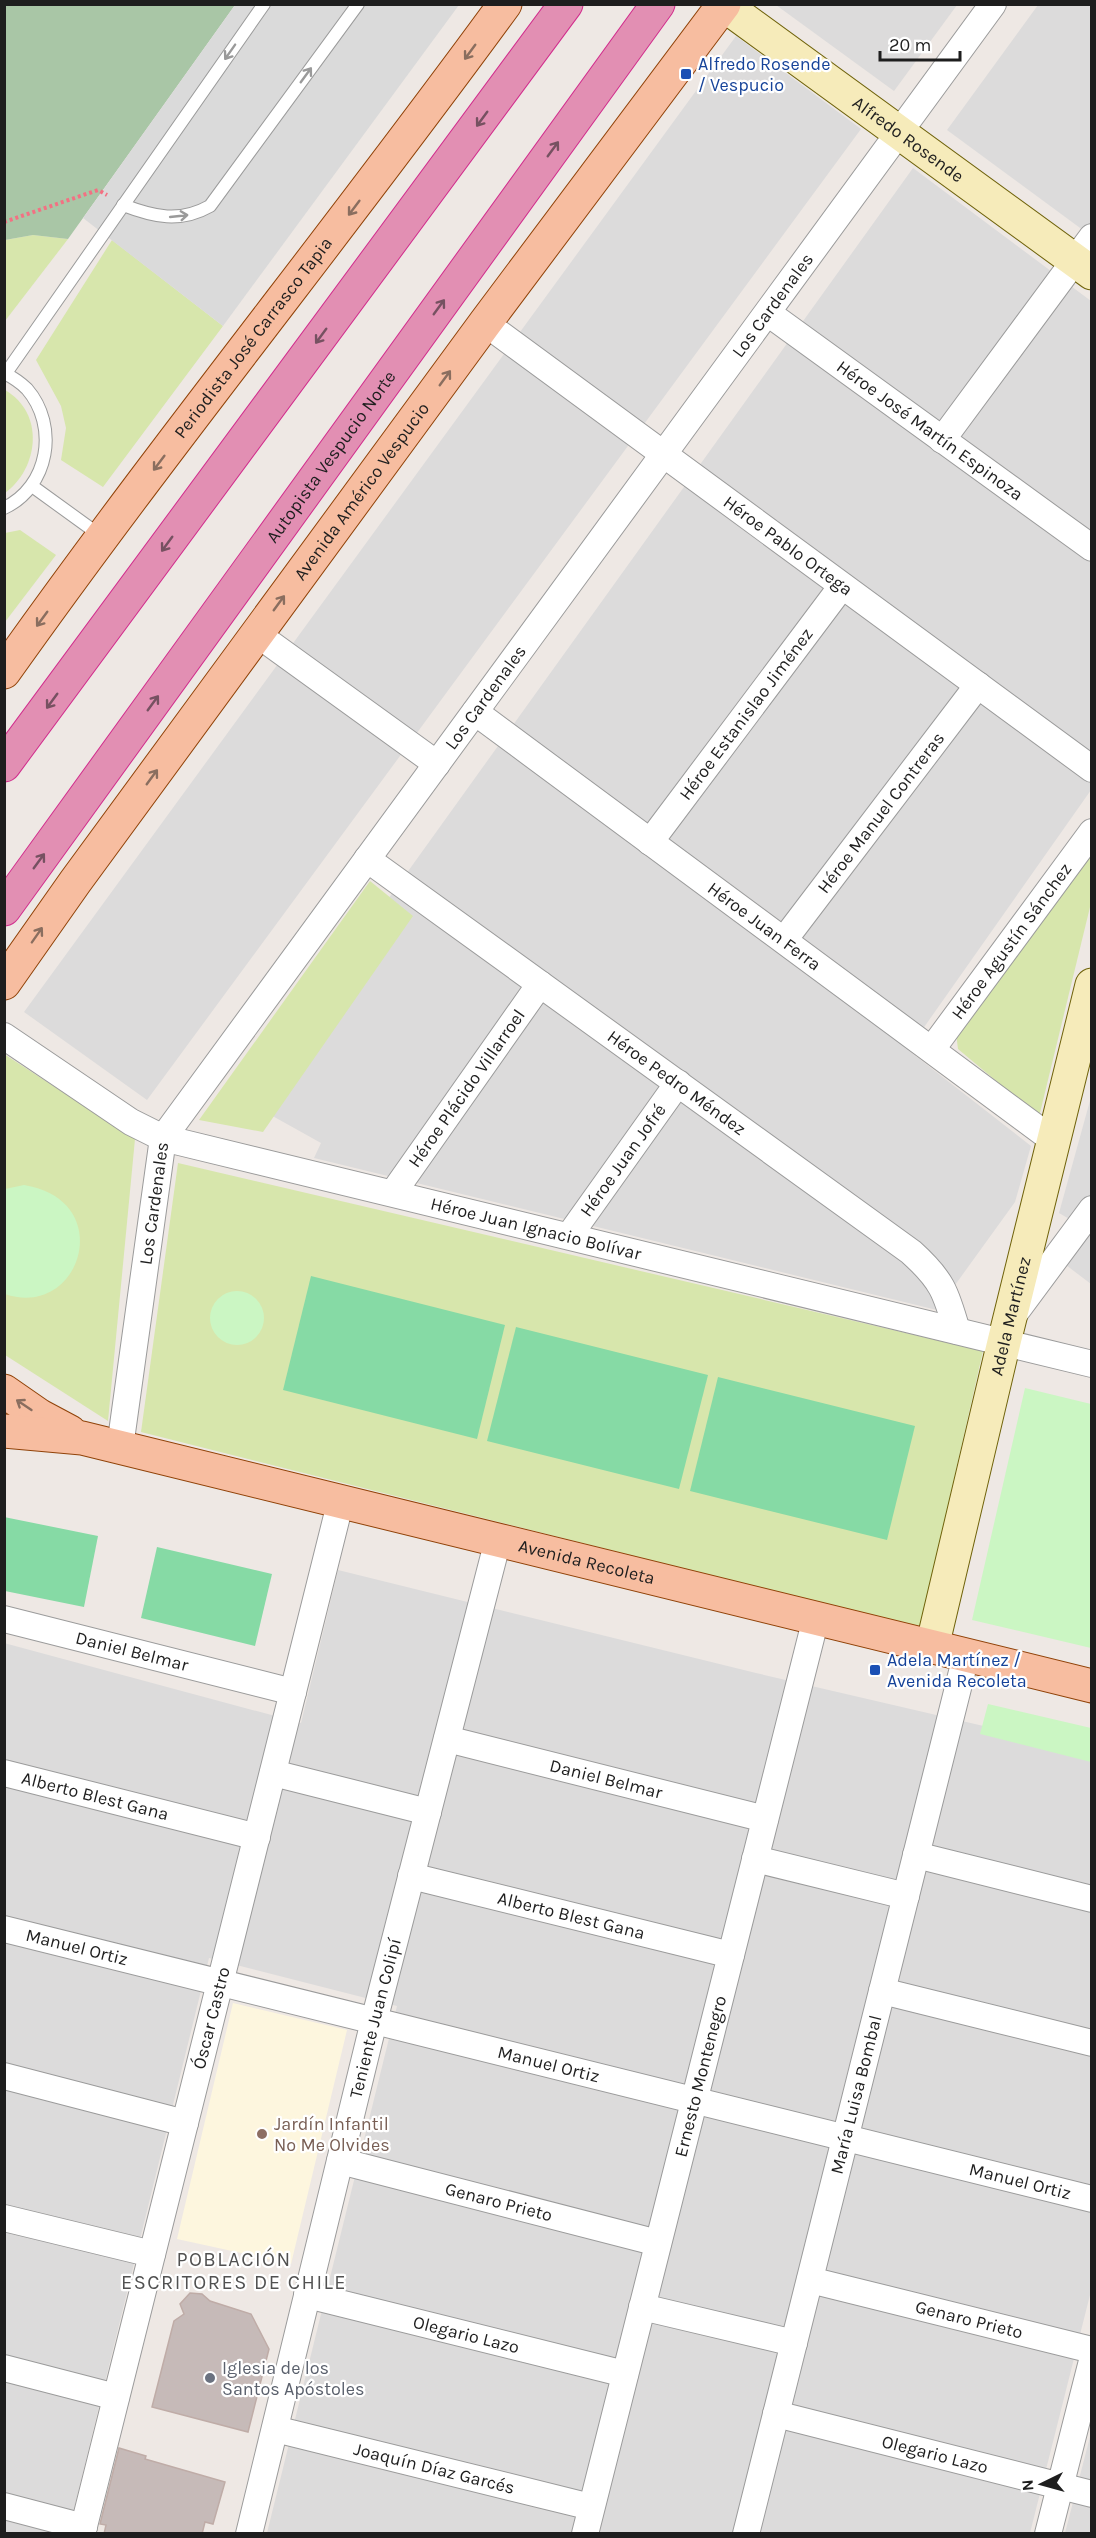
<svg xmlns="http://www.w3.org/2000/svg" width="1096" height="2538" viewBox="0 0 1096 2538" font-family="Karla,sans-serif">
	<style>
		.residential { fill: #dcdbdb }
		.education { fill: #fdf6de }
		.grass { fill: #d7e6ac }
		.cemetery { fill: #a9c6a6 }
		.park { fill: #cbf6c3 }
		.pitch { fill: #86daa5 }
		.parking { fill: #dadada }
		.building { fill: #c6bab8; stroke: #bfaca7; stroke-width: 1.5 }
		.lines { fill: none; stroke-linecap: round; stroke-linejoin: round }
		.lane-casing { stroke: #9b9b9b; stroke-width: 14 }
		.street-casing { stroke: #9b9b9b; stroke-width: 28 }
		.secondary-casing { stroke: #6f620a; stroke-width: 35 }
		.primary-casing { stroke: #904208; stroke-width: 35 }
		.highway-casing { stroke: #d12d8d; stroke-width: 35 }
		.path { stroke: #f37183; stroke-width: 4; stroke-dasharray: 3 3; stroke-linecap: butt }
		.lane { stroke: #fff; stroke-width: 12 }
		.street { stroke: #fff; stroke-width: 26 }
		.secondary { stroke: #f6ebba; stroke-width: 33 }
		.primary { stroke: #f7bda0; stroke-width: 33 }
		.highway { stroke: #e28fb3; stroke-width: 33 }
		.oneway { stroke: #9a9a9a }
		.oneway2 { stroke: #8a6e5f }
		.oneway3 { stroke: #765161 }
		.transit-dot { fill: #1a4fb4; stroke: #fff; stroke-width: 2 }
		.education-dot { fill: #8d6e63; stroke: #fff; stroke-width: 2 }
		.worship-dot { fill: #6b7280; stroke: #fff; stroke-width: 2 }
		.labels { text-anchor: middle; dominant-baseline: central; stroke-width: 4.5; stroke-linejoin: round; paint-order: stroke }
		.transit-label { font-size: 18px; fill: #164399; stroke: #fff; text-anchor: start }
		.street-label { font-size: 18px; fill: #1e1e1e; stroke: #fff }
		.education-label { font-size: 18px; fill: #785e54; stroke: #fff; text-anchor: start }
		.worship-label { font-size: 18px; fill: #5b616d; stroke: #fff; text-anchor: start }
		.neighbourhood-label { font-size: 20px; letter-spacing: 1.5px; fill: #515151; stroke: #fff }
	</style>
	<rect width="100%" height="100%" fill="#eee8e4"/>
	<g class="residential">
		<path d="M776 5H957L894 91Z"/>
		<path d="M1038 5H1091V236L947 130Z"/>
		<path d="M736 36 861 129 147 1100 24 1012Z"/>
		<path d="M913 168 1091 301V790L908 1050 1031 1146 1015 1202 937 1310 314 1158 321 1143 260 1109 256 1083Z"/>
		<path d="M1091 1097V1284L1066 1265 1088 1230 1059 1213Z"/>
		<path d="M338 1570 756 1673 1091 1751V2291L1030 2533H267L397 2006 209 1958 68 2533H5L4 1643 301 1723Z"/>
		<path d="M1091 2433V2533H1065Z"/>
	</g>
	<path class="education" d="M233 2003 347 2030 291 2264 177 2239Z"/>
	<g class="grass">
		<path d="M33 235 68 239 5 321V240Z"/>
		<path d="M112 240 223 326 103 487 61 460 66 428 61 406 36 360Z"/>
		<path d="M5 390C45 413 39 468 5 493Z"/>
		<path d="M20 530 56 555 5 622V533Z"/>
		<path d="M1091 849V903L1039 1117 958 1049 956 1033Z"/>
		<path d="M370 881 413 916 263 1132 199 1120Z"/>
		<path d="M4 1054 135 1139 108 1421 5 1355Z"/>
		<path d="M178 1163 983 1351 920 1628 141 1432Z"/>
	</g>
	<path class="cemetery" d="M5 5H235L68 239 33 235 5 240Z"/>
	<g class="park">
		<path d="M24 1185C118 1200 81 1320 5 1294V1189Z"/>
		<circle cx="237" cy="1318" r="27"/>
		<path d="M1025 1388 1091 1404V1648L972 1620Z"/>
		<path d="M988 1704 1091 1728V1762L980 1734Z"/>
	</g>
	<g class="pitch">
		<path d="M311 1276 505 1325 477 1439 283 1390Z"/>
		<path d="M516 1327 708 1375 679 1489 487 1441Z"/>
		<path d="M718 1377 915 1426 887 1540 690 1491Z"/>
		<path d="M4 1517 98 1536 84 1607 5 1591Z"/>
		<path d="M157 1547 272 1574 255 1646 141 1618Z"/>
	</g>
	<path class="parking" d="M235 5H459L223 326 83 218Z"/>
	<g class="building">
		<path d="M190 2293 202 2294 210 2301 251 2314 269 2349 248 2432 152 2407 174 2321 184 2314 180 2304Z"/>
		<path d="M119 2448 146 2456 145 2459 225 2482 213 2524 205 2522 202 2534H104L106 2525 100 2524Z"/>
	</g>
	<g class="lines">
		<defs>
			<g id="lane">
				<path d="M123 205C154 217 180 223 210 206L358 4"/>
				<path d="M4 373C12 377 21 383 27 389 59 426 49 487 4 508"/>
				<path d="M6 373 264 4"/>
				<path d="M32 486 101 536"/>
			</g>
			<g id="street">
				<path id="s1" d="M768 313 1092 548"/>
				<path id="s2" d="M485 323 1092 769"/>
				<path d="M942 440 1092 237"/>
				<path d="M257 634 437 764"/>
				<path id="s3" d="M475 712 1053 1140"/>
				<path id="s4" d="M650 842 842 586"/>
				<path id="s5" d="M367 859 911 1252C942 1280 946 1292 957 1331"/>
				<path id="s6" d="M784 940 978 685"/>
				<path id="s7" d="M4 1036 131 1122 163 1138 1092 1364"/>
				<path id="s8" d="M932 1049 1092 832"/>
				<path id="s9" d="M393 1193 540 984"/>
				<path id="s10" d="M569 1236 678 1083"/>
				<path d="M1015 1313 1092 1209"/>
				<path id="s11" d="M120 1447 163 1138 993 4"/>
				<path id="s12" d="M4 1619 293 1692"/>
				<path id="s13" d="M447 1739 765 1819"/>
				<path id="s14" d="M4 1773 257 1837"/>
				<path d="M273 1773 428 1812"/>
				<path d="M916 1855 1092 1899"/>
				<path d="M755 1859 906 1896"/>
				<path id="s15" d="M411 1876 731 1955"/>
				<path id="s16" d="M4 1929 1092 2199"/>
				<path d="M882 1991 1092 2043"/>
				<path d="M4 2076 185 2123"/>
				<path id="s17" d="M340 2161 658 2243"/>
				<path d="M4 2218 152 2254"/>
				<path id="s18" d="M810 2280 1092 2350"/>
				<path id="s19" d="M307 2295 625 2374"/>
				<path d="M642 2307 794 2343"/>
				<path d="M4 2368 116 2397"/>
				<path id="s20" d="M776 2414 1092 2494"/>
				<path id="s21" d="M275 2429 591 2507"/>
				<path d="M4 2506 84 2527"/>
				<path id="s22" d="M82 2534 341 1500"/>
				<path id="s23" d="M249 2534 374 2021 498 1540"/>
				<path id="s24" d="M585 2534 816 1618"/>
				<path id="s25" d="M746 2534 966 1656"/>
				<path d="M1048 2534 1092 2361"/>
			</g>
			<g id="secondary">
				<path id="s26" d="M724 5 1092 273"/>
				<path id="s27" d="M932 1647 1004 1342 1092 985"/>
			</g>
			<g id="primary">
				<path id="s28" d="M4 672C165 445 341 229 505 4"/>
				<path id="s29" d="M4 983 75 882 485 323 724 4"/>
				<path d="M4 1391 40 1416 70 1432"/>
				<path id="s30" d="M4 1431 82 1438 1092 1686"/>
			</g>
			<g id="highway">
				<path d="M4 765 566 4"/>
				<path id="s31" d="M4 909 658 4"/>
			</g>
		</defs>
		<use href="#lane" class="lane-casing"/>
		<use href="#street" class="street-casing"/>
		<use href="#secondary" class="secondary-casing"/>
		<use href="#primary" class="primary-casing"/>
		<use href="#highway" class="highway-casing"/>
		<path class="path" d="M4 222 98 190 107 195"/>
		<use href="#lane" class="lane"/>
		<use href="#street" class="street"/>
		<use href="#secondary" class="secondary"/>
		<use href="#primary" class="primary"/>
		<use href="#highway" class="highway"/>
	</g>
	<defs><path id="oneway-shaft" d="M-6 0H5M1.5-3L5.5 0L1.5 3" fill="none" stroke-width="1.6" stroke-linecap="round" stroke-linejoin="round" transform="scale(1.5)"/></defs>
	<g class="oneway">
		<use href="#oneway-shaft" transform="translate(230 52) rotate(125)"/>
		<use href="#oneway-shaft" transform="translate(306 75) rotate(-54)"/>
		<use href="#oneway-shaft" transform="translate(179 216) rotate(-6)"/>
	</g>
	<g class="oneway2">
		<use href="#oneway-shaft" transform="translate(470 52) rotate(126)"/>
		<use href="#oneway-shaft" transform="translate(354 208) rotate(127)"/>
		<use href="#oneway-shaft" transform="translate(445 378) rotate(-54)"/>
		<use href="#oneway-shaft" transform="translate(159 463) rotate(127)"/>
		<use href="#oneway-shaft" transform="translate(279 603) rotate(-54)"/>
		<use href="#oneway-shaft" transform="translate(42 619) rotate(126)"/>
		<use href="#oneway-shaft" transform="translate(152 777) rotate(-54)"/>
		<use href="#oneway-shaft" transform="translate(37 935) rotate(-55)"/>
		<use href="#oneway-shaft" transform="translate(24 1405) rotate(-146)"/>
	</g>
	<g class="oneway3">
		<use href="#oneway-shaft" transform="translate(482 119) rotate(126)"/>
		<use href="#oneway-shaft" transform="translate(553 149) rotate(-54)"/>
		<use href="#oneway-shaft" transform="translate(439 307) rotate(-54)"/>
		<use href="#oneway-shaft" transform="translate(321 336) rotate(126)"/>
		<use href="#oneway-shaft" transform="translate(167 544) rotate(126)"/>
		<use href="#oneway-shaft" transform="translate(52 701) rotate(126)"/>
		<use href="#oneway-shaft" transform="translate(153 703) rotate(-54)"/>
		<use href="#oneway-shaft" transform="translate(39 861) rotate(-54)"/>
	</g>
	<g class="transit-dot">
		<rect x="680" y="68" width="12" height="12" rx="3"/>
		<rect x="869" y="1664" width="12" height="12" rx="3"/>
	</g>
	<circle class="education-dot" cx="262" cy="2134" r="6"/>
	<circle class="worship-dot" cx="210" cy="2378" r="6"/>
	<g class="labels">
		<g class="transit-label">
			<text x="698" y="64">Alfredo Rosende<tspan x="698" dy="21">/ Vespucio</tspan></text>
			<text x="887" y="1660">Adela Martínez /<tspan x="887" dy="21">Avenida Recoleta</tspan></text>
		</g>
		<g class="street-label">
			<text stroke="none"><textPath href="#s26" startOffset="228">Alfredo Rosende</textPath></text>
			<text stroke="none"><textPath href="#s11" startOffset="1344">Los Cardenales</textPath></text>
			<text stroke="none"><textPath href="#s28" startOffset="417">Periodista José Carrasco Tapia</textPath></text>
			<text stroke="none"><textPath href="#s1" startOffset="200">Héroe José Martín Espinoza</textPath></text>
			<text stroke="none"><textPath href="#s31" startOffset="558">Autopista Vespucio Norte</textPath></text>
			<text stroke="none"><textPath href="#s29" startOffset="608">Avenida Américo Vespucio</textPath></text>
			<text stroke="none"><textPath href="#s2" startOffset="376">Héroe Pablo Ortega</textPath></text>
			<text stroke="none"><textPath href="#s11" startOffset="858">Los Cardenales</textPath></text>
			<text stroke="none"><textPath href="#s4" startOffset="160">Héroe Estanislao Jiménez</textPath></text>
			<text stroke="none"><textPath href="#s6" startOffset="160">Héroe Manuel Contreras</textPath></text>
			<text stroke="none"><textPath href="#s3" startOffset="360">Héroe Juan Ferra</textPath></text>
			<text stroke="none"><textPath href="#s8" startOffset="134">Héroe Agustín Sánchez</textPath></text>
			<text stroke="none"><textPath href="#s5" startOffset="382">Héroe Pedro Méndez</textPath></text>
			<text stroke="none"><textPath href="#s9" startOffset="128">Héroe Plácido Villarroel</textPath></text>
			<text stroke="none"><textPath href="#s10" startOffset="93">Héroe Juan Jofré</textPath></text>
			<text stroke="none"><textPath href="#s11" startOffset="246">Los Cardenales</textPath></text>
			<text stroke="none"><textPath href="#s7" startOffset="573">Héroe Juan Ignacio Bolívar</textPath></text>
			<text stroke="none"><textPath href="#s27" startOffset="340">Adela Martínez</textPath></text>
			<text stroke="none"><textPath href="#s30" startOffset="598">Avenida Recoleta</textPath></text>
			<text stroke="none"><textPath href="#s12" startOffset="132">Daniel Belmar</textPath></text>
			<text stroke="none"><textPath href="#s13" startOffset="164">Daniel Belmar</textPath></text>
			<text stroke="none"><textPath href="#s14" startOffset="94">Alberto Blest Gana</textPath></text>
			<text stroke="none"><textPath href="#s15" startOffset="165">Alberto Blest Gana</textPath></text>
			<text stroke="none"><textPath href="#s16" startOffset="75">Manuel Ortiz</textPath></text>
			<text stroke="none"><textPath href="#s22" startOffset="532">Óscar Castro</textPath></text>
			<text stroke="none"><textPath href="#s23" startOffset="531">Teniente Juan Colipí</textPath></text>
			<text stroke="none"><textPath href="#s16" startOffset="561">Manuel Ortiz</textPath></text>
			<text stroke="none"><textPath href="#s24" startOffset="472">Ernesto Montenegro</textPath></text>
			<text stroke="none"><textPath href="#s25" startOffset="453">María Luisa Bombal</textPath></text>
			<text stroke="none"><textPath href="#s16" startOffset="1047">Manuel Ortiz</textPath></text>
			<text stroke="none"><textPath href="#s17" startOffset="164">Genaro Prieto</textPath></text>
			<text stroke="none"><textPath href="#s18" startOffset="164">Genaro Prieto</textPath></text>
			<text stroke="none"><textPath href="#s19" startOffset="164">Olegario Lazo</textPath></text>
			<text stroke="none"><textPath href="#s20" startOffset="164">Olegario Lazo</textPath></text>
			<text stroke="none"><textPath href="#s21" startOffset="164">Joaquín Díaz Garcés</textPath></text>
		</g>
		<g class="education-label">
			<text x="274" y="2124">Jardín Infantil<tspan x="274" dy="21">No Me Olvides</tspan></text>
		</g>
		<g class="worship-label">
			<text x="222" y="2368">Iglesia de los<tspan x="222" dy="21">Santos Apóstoles</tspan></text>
		</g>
		<g class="neighbourhood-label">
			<text x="234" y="2259">POBLACIÓN<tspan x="234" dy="23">ESCRITORES DE CHILE</tspan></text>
		</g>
	</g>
	<rect width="1096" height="2538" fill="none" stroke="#1e1e1e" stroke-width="12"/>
	<g transform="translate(1042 2484) rotate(265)" stroke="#ffffff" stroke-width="4.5" paint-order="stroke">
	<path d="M0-4.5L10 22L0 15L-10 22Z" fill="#1e1e1e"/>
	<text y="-9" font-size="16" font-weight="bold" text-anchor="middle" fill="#1e1e1e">N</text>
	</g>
	<path d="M880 51v9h80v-9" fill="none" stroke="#1e1e1e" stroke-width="3"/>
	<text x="889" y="51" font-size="18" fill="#1e1e1e" stroke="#ffffff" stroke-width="4.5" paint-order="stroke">20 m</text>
</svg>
